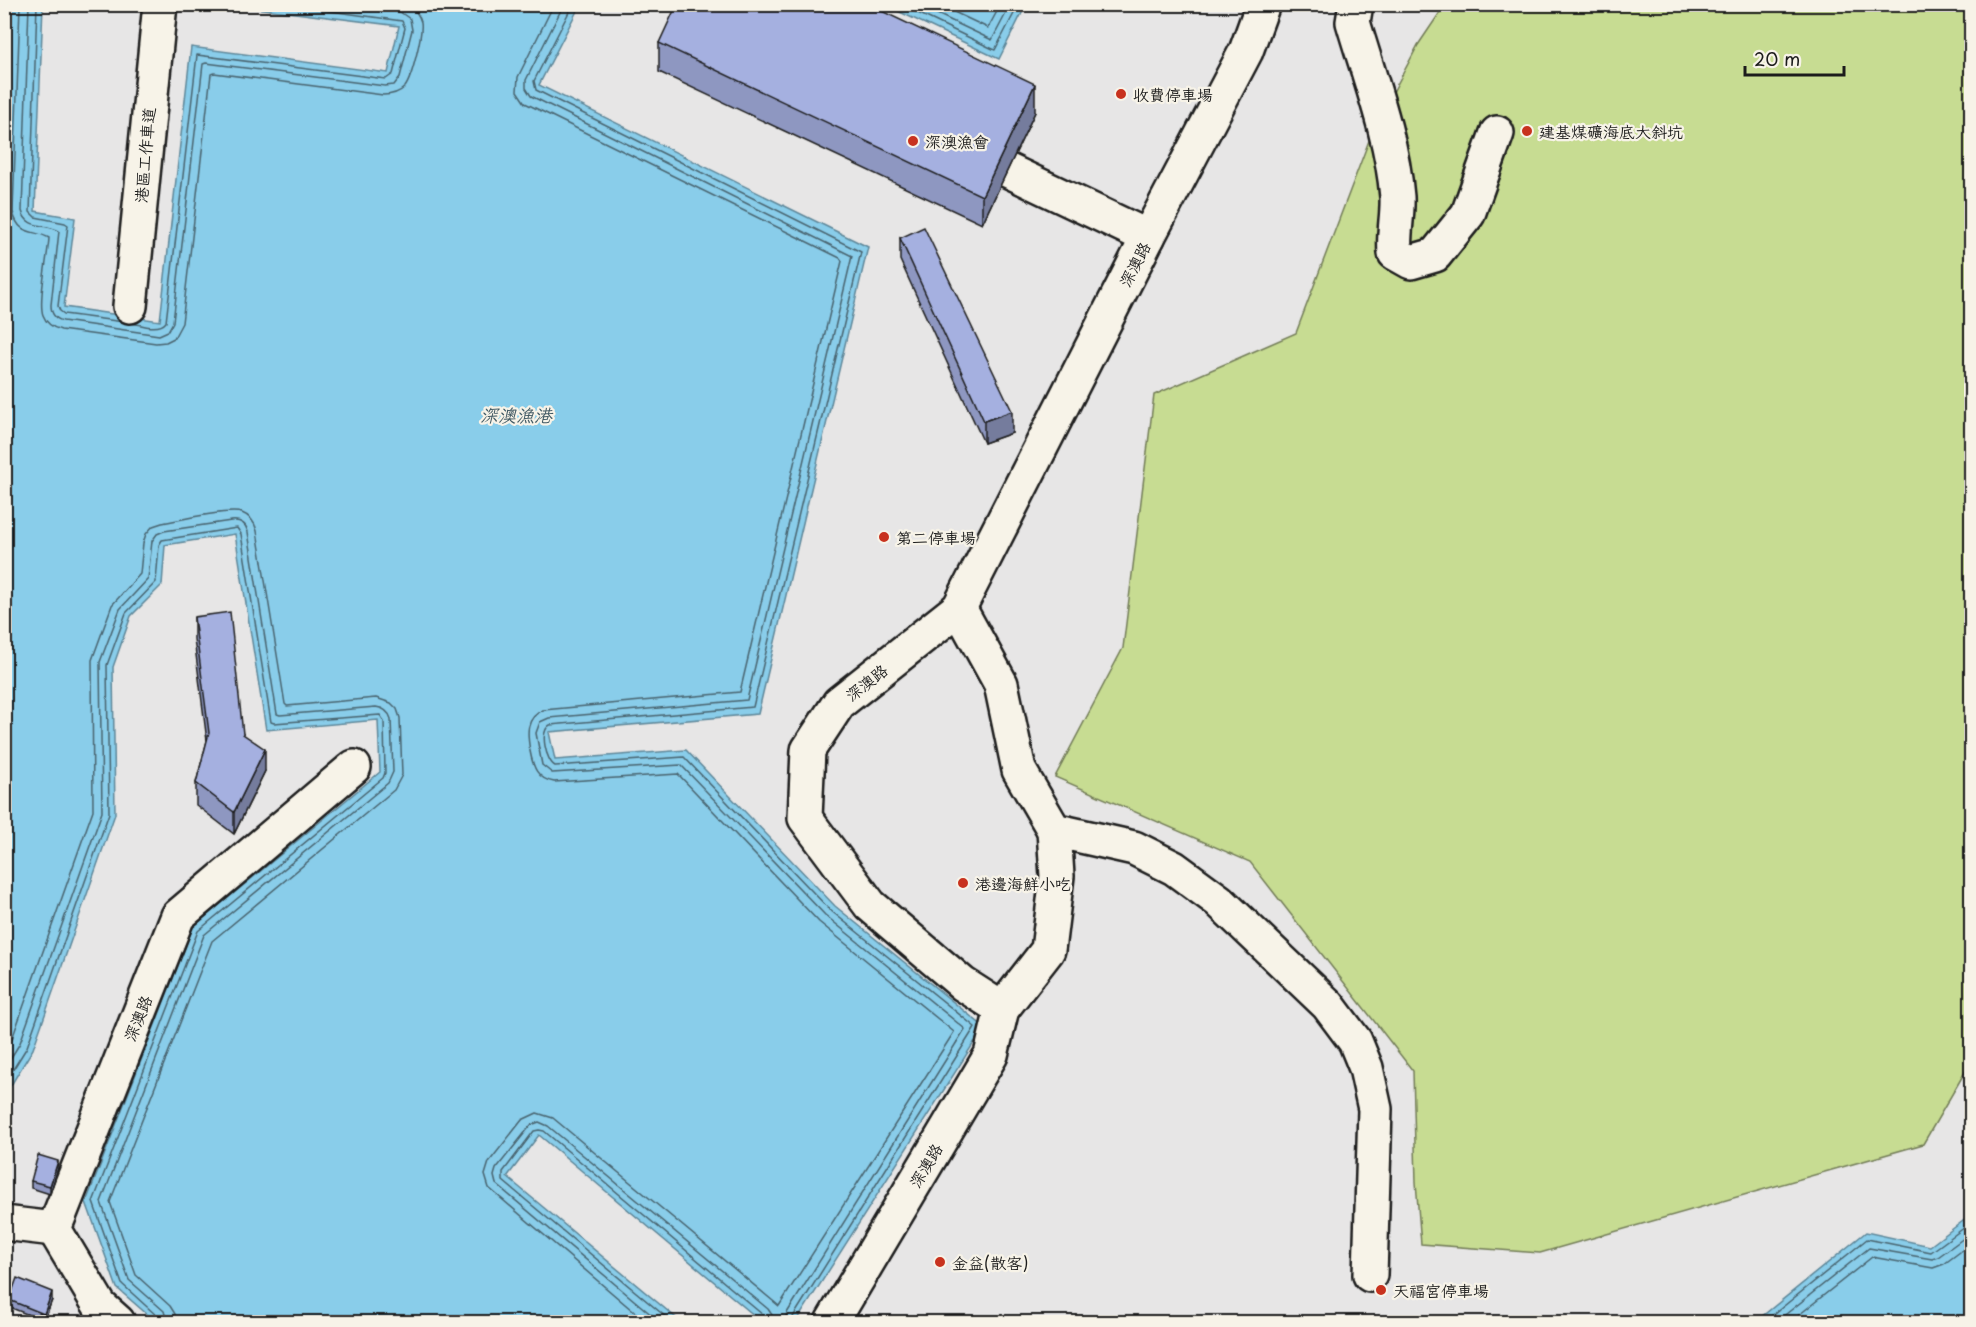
<svg xmlns="http://www.w3.org/2000/svg" width="1976" height="1327" viewBox="0 0 1976 1327" font-family="'Playpen Sans','LXGW WenKai TC',sans-serif">
	<style>
		.green { fill: #c7dc92; stroke: #727c57; stroke-width: 1.5 }
		.water { fill: #89cdea; stroke: #5d8698; stroke-width: 1.5 }
		.lines { fill: none; stroke-linecap: round; stroke-linejoin: round }
		.shore { stroke: #48636e; stroke-width: 1.5 }
		.minor-casing { stroke: #1c1c1c; stroke-width: 38 }
		.minor { stroke: #f7f3e8; stroke-width: 33 }
		.wall { fill: #8e97c1; stroke: #1c1c1c; stroke-width: 1.5 }
		.shaded-wall { fill: #747b9d; stroke: #1c1c1c; stroke-width: 1.5 }
		.building { fill: #a5b0e0; stroke: #1c1c1c; stroke-width: 1.5 }
		.poi-dot { fill: #c8321e; stroke: #f7f3e8; stroke-width: 2 }
		.labels { text-anchor: middle; dominant-baseline: central; stroke-width: 4.5; stroke-linejoin: round; paint-order: stroke }
		.poi-label { font-size: 16px; fill: #1c1c1c; stroke: #f7f3e8; text-anchor: start }
		.street-label { font-size: 16px; fill: #1c1c1c; stroke: #f7f3e8 }
		.water-label { font-size: 18px; font-style: italic; fill: #425a64; stroke: #f7f3e8 }
	</style>
	<rect width="100%" height="100%" fill="#e7e6e6"/>
	<filter id="ink" filterUnits="userSpaceOnUse"><feTurbulence type="fractalNoise" baseFrequency=".0167" numOctaves="2"/><feDisplacementMap in="SourceGraphic" scale="12" xChannelSelector="R" yChannelSelector="G"/><feConvolveMatrix kernelMatrix="1 2 1 2 8 2 1 2 1" color-interpolation-filters="sRGB"/></filter>
	<g filter="url(#ink)">
		<path class="green" d="M1445 5H1971L1972 1060 1923 1144 1540 1253 1421 1244 1416 1182 1413 1071 1250 862 1055 777 1123 648 1154 395 1296 333 1373 130 1418 45Z"/>
		<g class="water">
			<path d="M5 5H43L35 211 75 218 64 307 160 321 191 47 388 73 399 26 232 5H580L539 85 868 247 758 714 549 732 555 760 686 750 835 906 984 1027 796 1322H762L539 1135 507 1177 681 1322H156L117 1288 86 1202 193 927 380 772 378 720 266 730 235 534 165 545 162 585 131 616 113 667 115 814 33 1049 5 1095Z"/>
			<path d="M885 5H1026L999 59Z"/>
			<path d="M1971 1215V1322H1755L1866 1232 1930 1246Z"/>
		</g>
		<g class="lines">
			<g class="shore">
				<path d="M20 4 13 212C19 237 34 229 49 238 48 256 38 301 43 315 46 323 53 328 61 330L156 343 166 342 174 338 182 323 211 74 214 73 383 95C392 95 399 93 405 87 412 78 423 33 421 22 419 13 413 8 406 4"/>
				<path d="M29 4 22 211C27 230 46 223 59 231L51 305C51 313 55 319 63 321L159 335 168 331 173 322 203 64 206 63 385 86 394 85 400 77 412 30 410 19 400 12 339 4"/>
				<path d="M37 4 30 212 35 217 65 223 68 225 58 306 60 311 64 314 124 322"/>
				<path d="M554 4 518 77 517 91 525 103 840 258 842 261 740 692 543 710C525 718 527 734 530 751 533 767 537 779 554 782L678 774 819 922 954 1032 779 1306 553 1118 537 1113 522 1120 489 1162 485 1175 489 1188 646 1322"/>
				<path d="M564 4 526 80V88L531 96 852 256 747 700 549 718 540 722 536 733 542 765 552 773 681 765 825 915 965 1029 787 1313 784 1322"/>
				<path d="M573 4 534 81 536 90 861 252 753 707 550 725C539 731 546 761 555 766L684 757 830 910 975 1027 793 1317 792 1322"/>
				<path d="M899 4 995 50 1019 4"/>
				<path d="M916 4 992 40 1011 4"/>
				<path d="M937 4 988 28 1001 4"/>
				<path d="M132 323C142 325 159 331 166 322L197 55 386 79 393 74 405 28 402 21 280 4"/>
				<path d="M4 1052 12 1039 93 810 92 660 112 605 140 574 143 543 146 534 153 526 162 523C178 520 229 508 242 513 250 516 255 523 257 531L285 704 287 706 376 698 391 703 397 709 400 718 402 775 394 790 212 941 110 1202 136 1275 170 1306 175 1314 176 1322"/>
				<path d="M4 1069 20 1043 102 812 100 662 120 609 148 579 152 541 157 534 164 531 231 521C240 520 246 524 248 532L277 714 280 715 376 707C384 708 389 712 391 719L393 772 388 783 204 935 101 1202 129 1280 164 1311 167 1322"/>
				<path d="M4 1084 27 1047 109 813 107 665 126 613 156 582 159 545 162 540 237 528 241 534 271 722 274 723 380 715 384 721 385 773 383 778 198 931 93 1202 122 1284 157 1316 159 1322"/>
				<path d="M660 1322 496 1184 494 1176 496 1169 531 1125 539 1122 548 1126 768 1309 772 1315 773 1322"/>
				<path d="M672 1322 503 1181V1172L534 1131 539 1130 544 1131 763 1315 765 1322"/>
				<path d="M1764 1322 1867 1239 1931 1252 1972 1222"/>
				<path d="M1776 1322 1869 1248 1932 1259 1938 1257 1972 1232"/>
				<path d="M1790 1322 1872 1257 1933 1268 1944 1264 1972 1243"/>
			</g>
			<defs>
				<g id="minor">
					<path d="M1356 4 1353 22C1370 80 1392 137 1397 197 1398 216 1393 234 1395 253L1411 262 1435 255 1468 214 1497 133"/>
					<path d="M967 151 1148 237"/>
					<path d="M130 306 160 4"/>
					<path d="M959 608 1001 684 1019 770 1054 830 1134 848 1174 868 1219 901 1328 1005 1355 1041 1366 1068 1375 1109 1370 1275"/>
					<path d="M1002 1009 1048 950 1057 876 1054 830"/>
					<path d="M4 1223 54 1229"/>
					<path d="M118 1322 100 1306 54 1229 178 916 354 767"/>
					<path d="M832 1322 991 1055 1002 1009 963 984 870 905 805 818 808 750 839 703 959 608 1148 237 1246 51 1263 4"/>
				</g>
			</defs>
			<use href="#minor" class="minor-casing"/>
			<use href="#minor" class="minor"/>
		</g>
		<g class="wall">
			<path d="M659 43 1035 112 982 224 659 72Z"/>
			<path d="M900 238 1012 433 984 443 900 260Z"/>
			<path d="M194 617 243 734 265 771 234 834 196 805V783L207 741 194 639Z"/>
			<path d="M58 1168 50 1194 31 1188V1181Z"/>
			<path d="M9 1300H52L44 1321 9 1307Z"/>
		</g>
		<g class="shaded-wall">
			<path d="M1035 84V112L982 224V196Z"/>
			<path d="M1012 411V433L984 443V421Z"/>
			<path d="M265 749V771L234 834V812Z"/>
			<path d="M58 1161V1168L50 1194V1186Z"/>
			<path d="M52 1292V1300L44 1321V1314Z"/>
		</g>
		<g class="building">
			<path d="M677 4H867L1035 84 982 196 659 43Z"/>
			<path d="M924 227 1012 411 984 421 900 238Z"/>
			<path d="M230 612 243 734 265 749 234 812 196 783 209 733 194 617Z"/>
			<path d="M38 1155 58 1161 50 1186 31 1181Z"/>
			<path d="M17 1278 52 1292 44 1314 9 1300Z"/>
		</g>
	</g>
	<g class="poi-dot">
		<circle cx="1121" cy="94" r="6"/>
		<circle cx="1527" cy="131" r="6"/>
		<circle cx="913" cy="141" r="6"/>
		<circle cx="884" cy="537" r="6"/>
		<circle cx="963" cy="883" r="6"/>
		<circle cx="940" cy="1262" r="6"/>
		<circle cx="1381" cy="1290" r="6"/>
	</g>
	<g class="labels">
		<g class="poi-label">
			<text x="1133" y="94">收費停車場</text>
			<text x="1539" y="131">建基煤礦海底大斜坑</text>
			<text x="925" y="141">深澳漁會</text>
			<text x="896" y="537">第二停車場</text>
			<text x="975" y="883">港邊海鮮小吃</text>
			<text x="952" y="1262">金益(散客)</text>
			<text x="1393" y="1290">天福宮停車場</text>
		</g>
		<g class="street-label">
			<text transform="translate(144 155) rotate(-85)">港區工作車道</text>
			<text transform="translate(1134 264) rotate(-63)">深澳路</text>
			<text transform="translate(866 682) rotate(-38)">深澳路</text>
			<text transform="translate(137 1018) rotate(-68)">深澳路</text>
			<text transform="translate(925 1165) rotate(-59)">深澳路</text>
		</g>
		<g class="water-label">
			<text x="516" y="414">深澳漁港</text>
		</g>
	</g>
	<rect width="1976" height="1327" fill="none" stroke="#f7f3e8" stroke-width="24"/>
	<rect x="12" y="12" width="1952" height="1303" fill="none" stroke="#1c1c1c" stroke-width="2" filter="url(#ink)"/>
	<path d="M1745 66v9h99v-9" fill="none" stroke="#1c1c1c" stroke-width="3"/>
	<text x="1754" y="66" font-size="18" fill="#1c1c1c" stroke="#f7f3e8" stroke-width="4.5" paint-order="stroke">20 m</text>
</svg>
